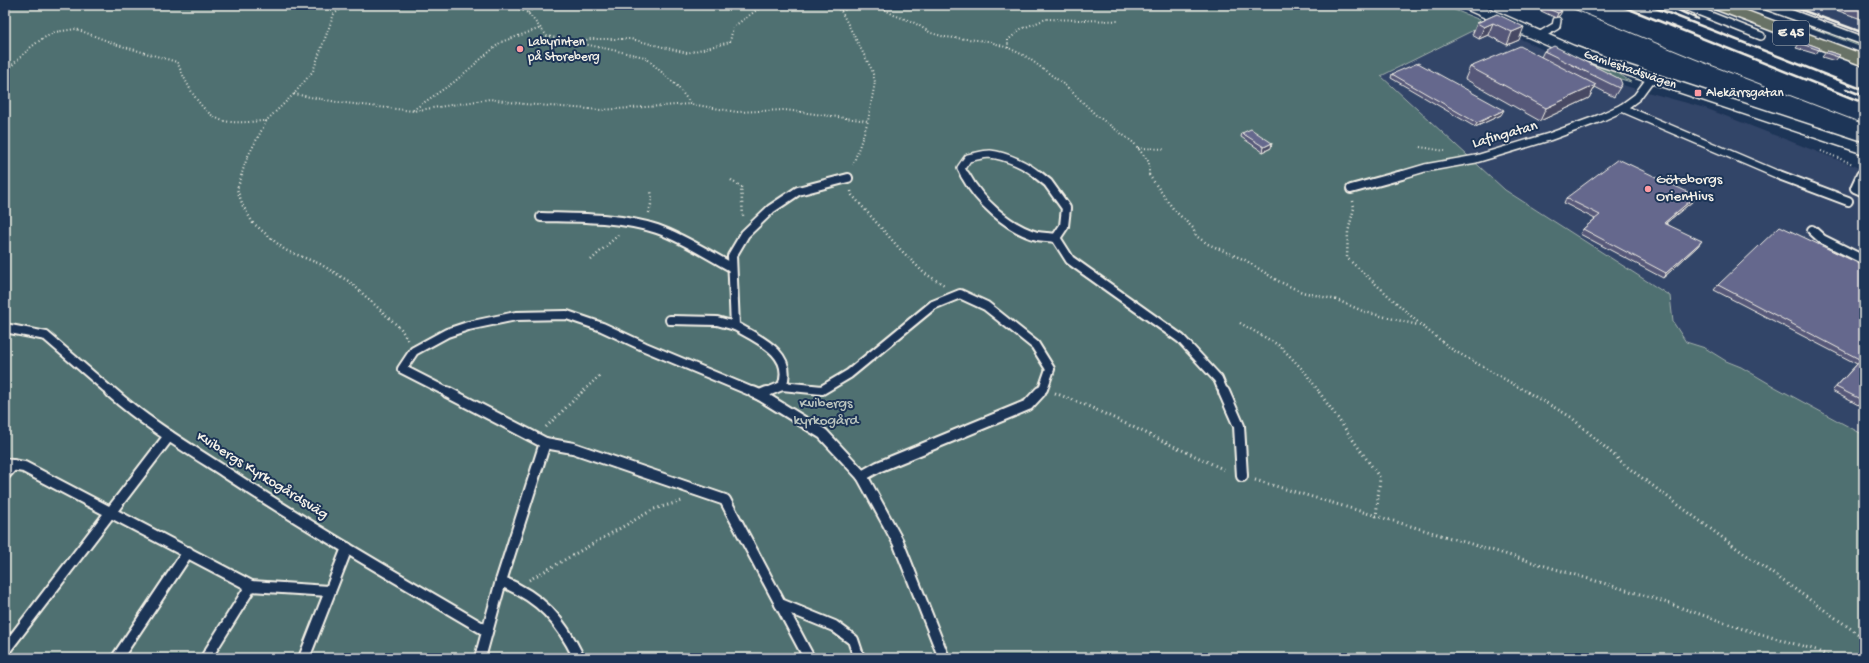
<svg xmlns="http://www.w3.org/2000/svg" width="1869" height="663" viewBox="0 0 1869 663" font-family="'Gochi Hand',sans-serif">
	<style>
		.built { fill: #334467 }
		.green { fill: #4f7071; stroke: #a2b0ac }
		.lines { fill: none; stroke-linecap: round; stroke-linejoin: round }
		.service-far2-casing { stroke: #f4f1e8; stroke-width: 10 }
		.service-far1-casing { stroke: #f4f1e8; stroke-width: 12 }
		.service-casing { stroke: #f4f1e8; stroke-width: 14 }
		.minor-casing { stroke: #f4f1e8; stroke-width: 3 }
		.tertiary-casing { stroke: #f4f1e8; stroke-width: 3 }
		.trunk-casing { stroke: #f4f1e8; stroke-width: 3 }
		.path-far2 { stroke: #f4f1e8; stroke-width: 2; stroke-dasharray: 1 2.5; stroke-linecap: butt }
		.path-far1 { stroke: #f4f1e8; stroke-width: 2.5; stroke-dasharray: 1 3; stroke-linecap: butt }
		.path { stroke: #f4f1e8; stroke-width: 3; stroke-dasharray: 1 3.5; stroke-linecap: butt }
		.service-far2 { stroke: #1d3557; stroke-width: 7 }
		.service-far1 { stroke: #1d3557; stroke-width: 8 }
		.service { stroke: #1d3557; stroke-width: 10 }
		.minor { fill: #1d3557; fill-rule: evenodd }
		.tertiary { fill: #1d3557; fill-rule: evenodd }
		.trunk { fill: #687266; fill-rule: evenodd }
		.tram { stroke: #f4f1e8; stroke-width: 1 }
		.rail { stroke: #f4f1e8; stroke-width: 2.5 }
		.wall { fill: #575979; stroke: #f4f1e8 }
		.shaded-wall { fill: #474963; stroke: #f4f1e8 }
		.building { fill: #65688d; stroke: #f4f1e8 }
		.poi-dot { fill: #ff9aa2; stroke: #1d3557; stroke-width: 1.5 }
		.labels { text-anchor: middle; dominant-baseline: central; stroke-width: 4; stroke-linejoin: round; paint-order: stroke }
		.far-poi-label { font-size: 13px; fill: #f4f1e8; stroke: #1d3557; text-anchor: start }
		.far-street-label { font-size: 13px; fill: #f4f1e8; stroke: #1d3557 }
		.shield { fill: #1d3557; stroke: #b4b9bc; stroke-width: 1 }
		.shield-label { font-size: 14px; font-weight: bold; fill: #f4f1e8 }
		.street-label { font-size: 15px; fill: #f4f1e8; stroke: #1d3557 }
		.poi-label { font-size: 15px; fill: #f4f1e8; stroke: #1d3557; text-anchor: start }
		.park-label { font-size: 15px; fill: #bac4be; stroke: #1d3557 }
	</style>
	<rect width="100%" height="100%" fill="#1d3557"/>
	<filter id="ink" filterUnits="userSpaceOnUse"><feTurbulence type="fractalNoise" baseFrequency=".025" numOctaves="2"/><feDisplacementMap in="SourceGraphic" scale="8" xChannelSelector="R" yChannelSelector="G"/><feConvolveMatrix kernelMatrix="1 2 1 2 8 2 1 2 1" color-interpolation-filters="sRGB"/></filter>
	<g filter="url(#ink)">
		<g class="built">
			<path d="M1771 5H1864V39Z"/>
			<path d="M1488 23 1593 74 1629 87 1705 108 1864 170V435L1775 387 1741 367 1726 361 1705 348 1686 342 1673 322 1670 296 1505 190 1381 76Z"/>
		</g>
		<g class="green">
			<path d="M5 5H1442L1488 23 1381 76 1505 190 1670 296 1673 322 1686 342 1705 348 1726 361 1741 367 1775 387 1864 435V658H5Z"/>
			<path d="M1786 16 1864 46V48L1784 17Z"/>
			<path d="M1538 41 1615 71 1631 82 1607 75Z"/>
		</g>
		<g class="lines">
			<defs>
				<g id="service-far2">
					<path d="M1683 5 1761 36"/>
					<path d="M1539 36 1556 26 1557 21"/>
					<path d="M1622 108 1781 176"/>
					<path d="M965 176 961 168 968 158C975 157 983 154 990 154 1006 156 1027 165 1039 176"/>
					<path d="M1398 176 1425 168 1476 159 1549 137 1598 119 1622 108 1637 97 1651 78"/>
					<path d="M1861 176 1864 169"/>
				</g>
				<g id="service-far1">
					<path d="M965 175C979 201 1008 228 1037 236 1043 237 1050 237 1056 238"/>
					<path d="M1038 175 1048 183 1066 208 1064 226 1056 238"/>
					<path d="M1779 175 1848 201"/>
					<path d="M1861 175 1855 188 1864 192"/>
					<path d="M1351 189 1402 175"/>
					<path d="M541 217C580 218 620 217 657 229 683 238 707 254 731 267"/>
					<path d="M1812 230 1822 239 1864 260"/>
					<path d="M1056 238 1070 260 1181 339 1218 379 1224 393"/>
					<path d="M670 320 717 321 735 326"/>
					<path d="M5 328 46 336 112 393"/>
					<path d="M782 386C795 354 758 339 735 326L732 256 745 234 771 209 798 191 848 178"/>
					<path d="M449 393 402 369 414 351 447 333 468 326 516 316 567 315 602 327 645 347 755 393"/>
					<path d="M765 393 782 386 822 390 849 374 933 305 960 294 986 306 1035 345 1050 369 1043 389 1039 393"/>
				</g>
				<g id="service">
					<path d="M111 392C146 423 186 447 225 472 310 528 399 579 487 631"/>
					<path d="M447 392 545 443 501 581 480 658"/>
					<path d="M753 392 760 395"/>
					<path d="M767 392 760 395 823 434 862 476"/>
					<path d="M1224 392 1239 426 1242 476"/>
					<path d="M545 443 573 448 725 500 809 658"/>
					<path d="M5 464 24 467 251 586 329 591"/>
					<path d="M5 474 13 465"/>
					<path d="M862 476 898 542 944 658"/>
					<path d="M862 476 878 467 1028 405 1040 392"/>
					<path d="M501 581C541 598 560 619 579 658"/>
					<path d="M780 604 834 626 853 640 859 658"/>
					<path d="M5 650 169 436"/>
					<path d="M117 658 188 552"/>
					<path d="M206 658 251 586"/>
					<path d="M304 658 347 548"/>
				</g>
				<path id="minor" d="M1760 5H1778L1864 37V45L1762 8Z"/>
				<path id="tertiary" d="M1460 5H1481L1574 46 1609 59 1864 143V154L1597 65 1562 52 1463 8Z"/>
				<path id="trunk" d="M1709 5H1731L1864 55V66L1712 8Z"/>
			</defs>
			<use href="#service-far2" class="service-far2-casing"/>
			<use href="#service-far1" class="service-far1-casing"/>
			<use href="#service" class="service-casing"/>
			<use href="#minor" class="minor-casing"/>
			<use href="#tertiary" class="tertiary-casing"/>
			<use href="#trunk" class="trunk-casing"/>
			<g class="path-far2">
				<path d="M510 5 528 13 547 36 645 57 677 86 691 104 737 112 785 110 868 121"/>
				<path d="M833 5 841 11 872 70 875 82 868 121 853 165"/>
				<path d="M5 7 7 5"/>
				<path d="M841 11 855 6 871 5 882 8 894 15 913 22 931 33 945 37 988 41 1011 49 1027 57 1066 86 1096 115 1134 143 1149 162V176"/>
				<path d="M528 13 536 5"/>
				<path d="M576 42 591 39H631L687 53 730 42 733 27 764 5"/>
				<path d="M1008 48V40L1021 29 1046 19 1119 21"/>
				<path d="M5 72 31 47 42 39 55 32 76 29 118 45 177 62C186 82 200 115 224 121 238 124 253 121 267 121"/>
				<path d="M294 94 337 102 413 111 490 99 524 104 601 110 691 104"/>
				<path d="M413 110 454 82 501 42 541 28"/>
				<path d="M1420 147 1445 151"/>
				<path d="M1138 148 1166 149"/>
				<path d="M1821 151 1853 164"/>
				<path d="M241 176 247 158 267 120 294 94 313 71 334 14 346 5"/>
			</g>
			<g class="path-far1">
				<path d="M242 175 237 189 243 206 253 223 285 250 320 264 350 282 401 329 408 341"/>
				<path d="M1149 175 1174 210 1193 228 1196 236 1208 244 1245 260 1278 281 1302 292 1337 300 1365 312 1422 326"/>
				<path d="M731 180 741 187 743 216"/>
				<path d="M851 191 852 195 900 249 924 273 946 286"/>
				<path d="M1353 201 1354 208 1348 232 1347 258 1422 326 1453 350 1529 393"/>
				<path d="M649 213 652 200 651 190"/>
				<path d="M591 260 618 235"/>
				<path d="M1240 323 1280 346 1305 372 1320 393"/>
				<path d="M581 393 600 375"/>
			</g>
			<g class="path">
				<path d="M1319 392 1380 478 1376 517"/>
				<path d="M1527 392 1571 417 1626 466 1735 547 1864 638"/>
				<path d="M1055 393 1090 407 1227 471"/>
				<path d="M546 427 582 392"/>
				<path d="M1255 480 1650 597 1743 629 1816 650 1831 658"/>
				<path d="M529 580 654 509 682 501"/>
			</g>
			<use href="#service-far2" class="service-far2"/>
			<use href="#service-far1" class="service-far1"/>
			<use href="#service" class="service"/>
			<use href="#minor" class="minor"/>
			<use href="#tertiary" class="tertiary"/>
			<use href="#trunk" class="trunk"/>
			<path class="tram" d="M1564 5 1695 59 1864 124"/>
			<g class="rail">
				<path d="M1619 5 1864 103"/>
				<path d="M1648 5 1864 90"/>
				<path d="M1667 5 1698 19"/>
				<path d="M1788 5 1864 33"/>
				<path d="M1846 89 1864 96"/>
			</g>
		</g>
		<g class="wall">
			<path d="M1547 5 1560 15 1556 18 1541 11 1543 7Z"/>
			<path d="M1822 5H1864V20Z"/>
			<path d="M1497 14 1519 40 1507 45 1488 35 1479 39 1472 35 1477 23Z"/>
			<path d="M1801 41 1820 48 1816 54 1796 48Z"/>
			<path d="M1544 51 1622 84 1614 97 1595 87 1589 98 1540 121 1465 79 1470 67 1541 57Z"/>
			<path d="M1827 51 1840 55 1835 61 1822 57Z"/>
			<path d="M1392 74 1501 115 1475 127 1391 78Z"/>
			<path d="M1242 133 1271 148 1263 152 1241 137Z"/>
			<path d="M1566 198 1693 201 1666 223 1698 246 1663 278 1580 234 1583 229 1595 219 1564 203Z"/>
			<path d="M1864 266V408L1832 391 1857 364 1714 290 1718 285Z"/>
		</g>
		<g class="shaded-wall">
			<path d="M1562 11 1560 15 1556 18 1558 13Z"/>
			<path d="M1493 23 1488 35 1479 39 1484 27Z"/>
			<path d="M1524 27 1519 40 1507 45 1512 32Z"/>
			<path d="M1596 85 1589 98 1540 121 1546 108Z"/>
			<path d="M1504 110 1501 115 1475 127 1477 123Z"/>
			<path d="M1272 143 1271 148 1263 152 1264 147Z"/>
			<path d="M1696 196 1693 201 1661 227 1664 223Z"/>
			<path d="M1702 241 1698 246 1663 278 1666 273Z"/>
		</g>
		<g class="building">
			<path d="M1547 5H1548L1562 11 1558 13 1543 7Z"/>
			<path d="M1497 14 1524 27 1512 32 1493 23 1484 27 1477 23Z"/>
			<path d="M1801 41 1820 48 1819 50 1799 43Z"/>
			<path d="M1520 46 1596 85 1546 108 1470 67Z"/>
			<path d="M1554 46 1620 79 1622 84 1619 88 1544 51Z"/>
			<path d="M1827 51 1840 55 1838 57 1826 53Z"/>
			<path d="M1418 63 1504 110 1477 123 1392 74Z"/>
			<path d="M1251 129 1272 143 1264 147 1242 133Z"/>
			<path d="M1618 159 1696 196 1664 223 1702 241 1666 273 1583 229 1600 215 1566 198Z"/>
			<path d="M1780 226 1864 266V401L1836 387 1861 360 1718 285Z"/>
		</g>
	</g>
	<g class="poi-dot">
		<circle cx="520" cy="49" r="4"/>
		<rect x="1694" y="89" width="8" height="8" rx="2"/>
		<circle cx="1648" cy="189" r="4"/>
	</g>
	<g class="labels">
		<g class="far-poi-label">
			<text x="528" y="42">Labyrinten<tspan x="528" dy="15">på Storeberg</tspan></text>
			<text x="1706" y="93">Alekärrsgatan</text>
		</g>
		<g class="far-street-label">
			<text transform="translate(1630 70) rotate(19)">Gamlestadsvägen</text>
		</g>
		<rect class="shield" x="1773" y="21" width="36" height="24" rx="3"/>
		<g class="shield-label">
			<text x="1791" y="33">E 45</text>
		</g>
		<g class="street-label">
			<text transform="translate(1505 135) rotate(-16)">Lafingatan</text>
			<text transform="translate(262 476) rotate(32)">Kvibergs Kyrkogårdsväg</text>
		</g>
		<g class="poi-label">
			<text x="1656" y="180">Göteborgs<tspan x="1656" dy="17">Orientlivs</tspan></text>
		</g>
		<g class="park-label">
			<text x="826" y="404">Kvibergs<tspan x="826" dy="17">kyrkogård</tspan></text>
		</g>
	</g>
	<rect width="1869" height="663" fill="none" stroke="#1d3557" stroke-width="20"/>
	<rect x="10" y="10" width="1849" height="643" fill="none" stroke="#f4f1e8" stroke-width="1.5" filter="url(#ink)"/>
</svg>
